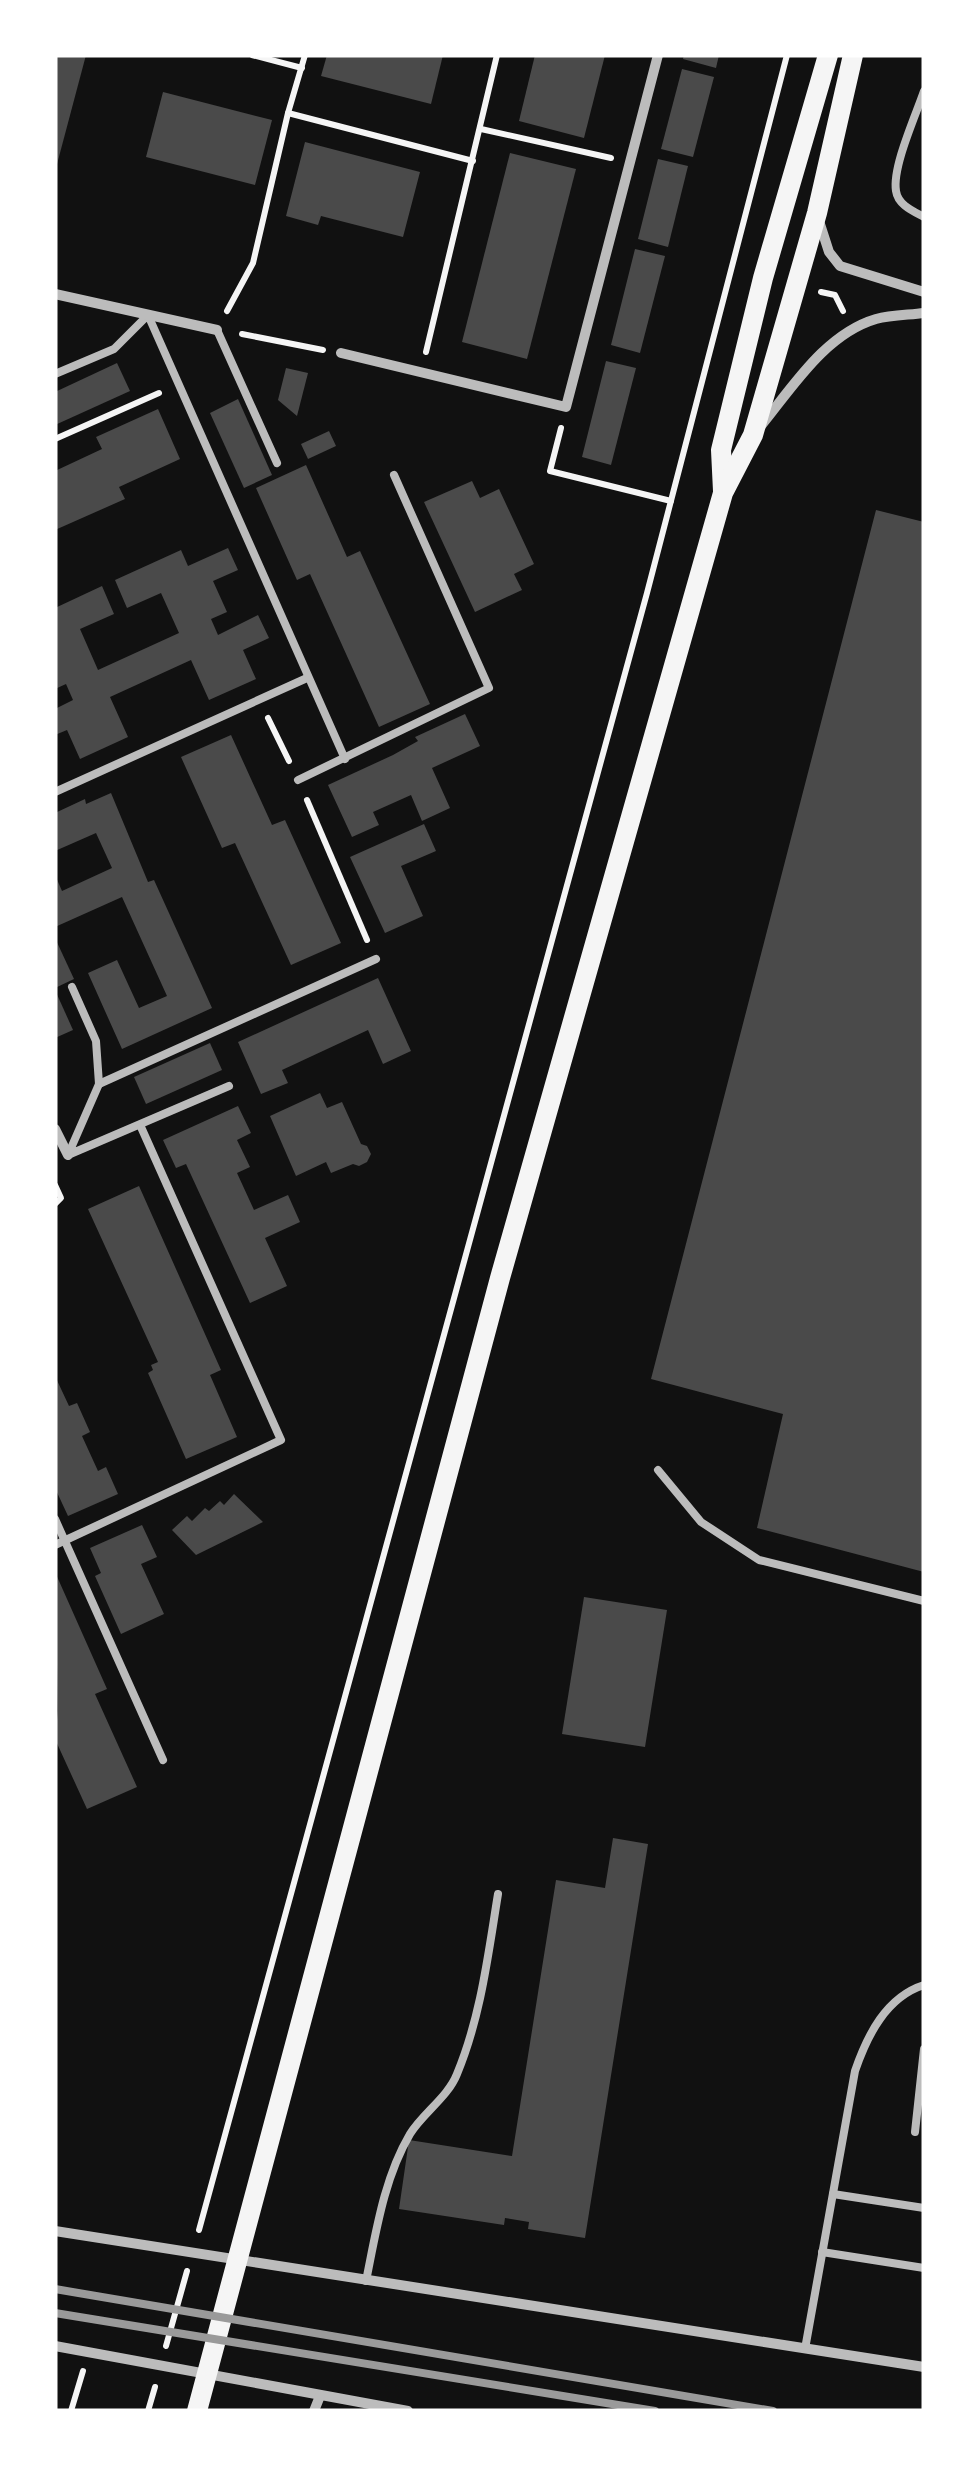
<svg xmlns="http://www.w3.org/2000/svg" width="979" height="2466" viewBox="0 0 979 2466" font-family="Raleway,sans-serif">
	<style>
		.building { fill: #4a4a4a }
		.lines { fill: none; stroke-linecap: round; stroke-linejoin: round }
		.path { stroke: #f5f5f5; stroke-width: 6 }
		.service { stroke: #bcbcbc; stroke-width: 8 }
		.minor { stroke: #bcbcbc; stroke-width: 10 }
		.secondary { stroke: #f5f5f5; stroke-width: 20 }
		.rail { stroke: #9a9a9a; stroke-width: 8 }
	</style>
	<rect width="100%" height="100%" fill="#111"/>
	<g class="building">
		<path d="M55 55H86L56 168H55Z"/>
		<path d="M327 55H443L431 104 321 76Z"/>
		<path d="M535 55H605L584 138 519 121Z"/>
		<path d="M684 55H719L716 68 683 59Z"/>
		<path d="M682 69 714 77 693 157 661 149Z"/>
		<path d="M163 92 272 120 255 185 146 157Z"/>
		<path d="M305 142 420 172 403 237 321 216 318 225 286 216Z"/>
		<path d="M510 153 576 169 527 359 462 342Z"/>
		<path d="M658 159 688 166 668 247 638 239Z"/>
		<path d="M635 249 665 256 640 353 611 345Z"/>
		<path d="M606 361 636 368 611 465 582 457Z"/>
		<path d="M117 363 130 391 55 425V392Z"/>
		<path d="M286 368 308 373 297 416 278 400Z"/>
		<path d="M238 399 272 475 244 488 210 413Z"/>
		<path d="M158 409 180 459 119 487 125 499 55 530V471L102 449 96 437Z"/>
		<path d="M329 431 336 446 308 459 301 444Z"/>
		<path d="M306 465 347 557 360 551 430 704 379 727 310 574 297 580 256 488Z"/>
		<path d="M472 481 480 498 499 489 534 564 514 574 522 590 475 612 424 502Z"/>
		<path d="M876 510 924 522V1572L757 1528 783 1414 651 1379Z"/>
		<path d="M228 548 238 570 213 581 227 612 211 619 218 635 258 615 269 638 243 650 256 679 209 700 191 660 110 697 128 737 80 759 67 730 55 735V709L73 700 66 684 55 689V608L102 586 114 614 80 629 98 670 179 633 161 593 127 608 115 580 181 550 188 566Z"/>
		<path d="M465 714 480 746 432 768 450 808 422 821 411 795 373 812 379 825 352 837 328 785 393 755 418 741 415 737Z"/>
		<path d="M231 735 272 825 285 820 341 943 291 965 235 843 222 848 181 757Z"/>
		<path d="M111 793 148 882 154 880 212 1008 122 1049 88 973 117 960 139 1008 167 996 122 897 55 927V875L62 891 112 868 96 833 55 851V813L85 799 86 804Z"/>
		<path d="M424 824 436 851 401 866 423 916 385 933 350 857Z"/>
		<path d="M55 938 74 979 55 988Z"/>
		<path d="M378 978 411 1051 383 1064 368 1030 282 1070 288 1083 261 1094 238 1042Z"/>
		<path d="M55 990 73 1030 55 1038Z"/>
		<path d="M210 1043 222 1070 146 1104 134 1077Z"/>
		<path d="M320 1093 327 1108 342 1102 361 1144 367 1146 371 1154 367 1162 359 1166 353 1164 331 1173 326 1162 296 1176 270 1116Z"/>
		<path d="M238 1106 251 1133 237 1140 250 1167 237 1173 254 1210 288 1195 300 1222 265 1238 287 1286 250 1303 186 1164 176 1168 163 1140Z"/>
		<path d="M139 1186 221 1370 210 1375 237 1437 186 1459 148 1373 153 1370 151 1365 158 1362 88 1209Z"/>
		<path d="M55 1376 69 1406 77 1403 90 1432 82 1436 98 1471 106 1467 118 1494 68 1516 55 1488Z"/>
		<path d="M234 1494 263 1522 196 1555 172 1530 187 1516 192 1521 205 1508 209 1511 220 1501 224 1505Z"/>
		<path d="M142 1525 157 1557 141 1564 164 1614 121 1634 95 1576 101 1573 90 1548Z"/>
		<path d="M55 1572 107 1689 95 1694 137 1787 87 1809 55 1739 58 1711Z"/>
		<path d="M584 1597 667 1610 645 1747 562 1734Z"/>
		<path d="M613 1838 648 1844 585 2238 528 2229 529 2222 505 2218 504 2225 399 2209 409 2140 512 2156 556 1880 605 1888Z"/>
	</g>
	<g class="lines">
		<g class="path">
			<path d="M252 55 302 68"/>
			<path d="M288 113 473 161"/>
			<path d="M481 129 611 158"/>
			<path d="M821 292 835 295 843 311"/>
			<path d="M227 311 253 263 288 113 305 55"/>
			<path d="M242 334 323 350"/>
			<path d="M426 352 497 55"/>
			<path d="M561 428 550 471 671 501"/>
			<path d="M55 439 159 393"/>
			<path d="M268 718 289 761"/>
			<path d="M307 800 367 940"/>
			<path d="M55 1185 61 1198 55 1204"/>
			<path d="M199 2230 647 593 787 55"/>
			<path d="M166 2346 187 2271"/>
			<path d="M71 2411 83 2371"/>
			<path d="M148 2411 155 2387"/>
		</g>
		<g class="service">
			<path d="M924 91C916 115 892 167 896 191 898 205 913 211 924 217"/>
			<path d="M217 330 277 463"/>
			<path d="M55 374 114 349 148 315 345 759"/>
			<path d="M298 780 489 688 394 475"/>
			<path d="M55 792 307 678"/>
			<path d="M72 987 96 1041 99 1084"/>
			<path d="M229 1086 68 1155 99 1084 376 959"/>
			<path d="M658 1470 701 1522 759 1560 924 1601"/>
			<path d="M55 1519 163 1760"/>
			<path d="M55 1545 281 1440 141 1127"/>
			<path d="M915 2132 924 2049"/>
			<path d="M833 2194 924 2208"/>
			<path d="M822 2252 924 2268"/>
			<path d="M366 2281C376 2232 384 2178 410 2134 423 2113 448 2097 457 2074 481 2016 488 1955 498 1894"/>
			<path d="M805 2349 855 2071C867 2036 886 1997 924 1985"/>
		</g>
		<g class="minor">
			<path d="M819 221 829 252 840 266 924 292"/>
			<path d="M55 294 217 330"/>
			<path d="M341 353 566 407 658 55"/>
			<path d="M760 427C792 388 825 334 876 319 891 315 909 315 924 313"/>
			<path d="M55 1129 68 1155"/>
			<path d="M55 2231 924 2367"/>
			<path d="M55 2346 408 2411"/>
			<path d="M314 2411 320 2396"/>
		</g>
		<g class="secondary">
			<path d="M723 491 721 450 763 278 828 55"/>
			<path d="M197 2411 500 1278 723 493 753 435 817 213 853 55"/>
		</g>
		<g class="rail">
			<path d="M55 2289 773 2411"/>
			<path d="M55 2313 655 2411"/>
		</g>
	</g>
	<rect width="979" height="2466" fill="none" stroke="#ffffff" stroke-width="115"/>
</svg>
